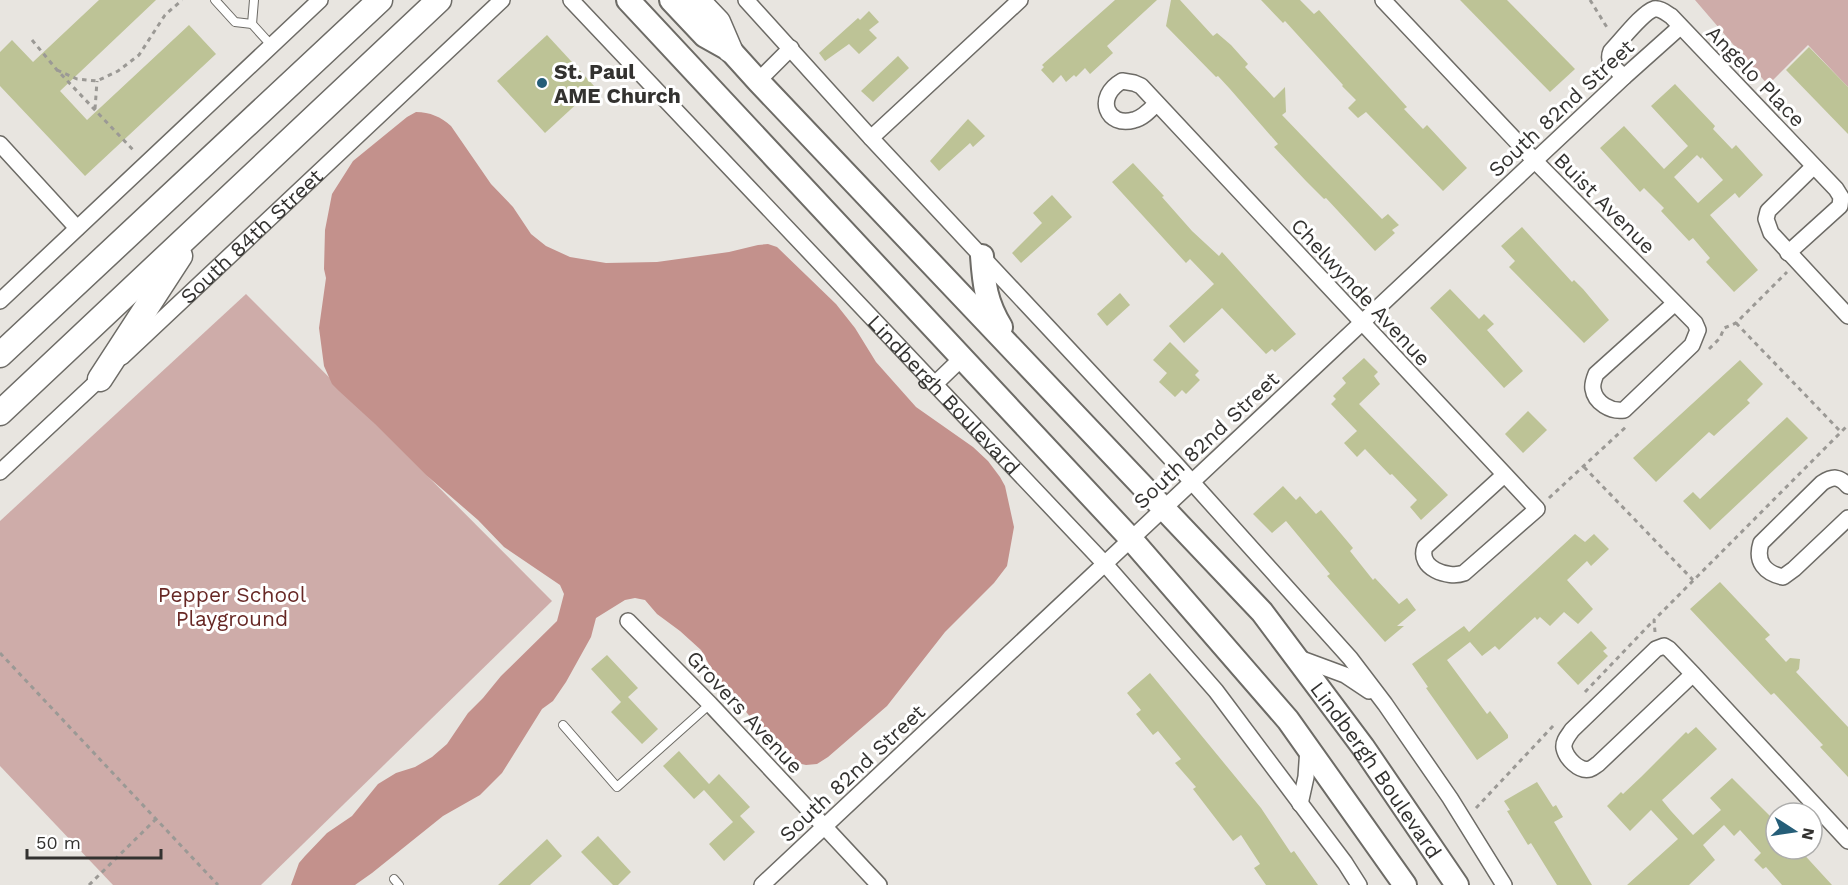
<svg xmlns="http://www.w3.org/2000/svg" width="1848" height="885" viewBox="0 0 1848 885" font-family="'Work Sans',sans-serif">
	<style>
		.green { fill: #ceaca9 }
		.forest { fill: #c3918c }
		.building { fill: #bdc396; fill-rule: evenodd }
		.lines { fill: none; stroke-linecap: round; stroke-linejoin: round }
		.lane-casing { stroke: #6d6b66; stroke-width: 10 }
		.street-casing { stroke: #6d6b66; stroke-width: 18 }
		.secondary-casing { stroke: #6d6b66; stroke-width: 26 }
		.primary-casing { stroke: #6d6b66; stroke-width: 27 }
		.path { stroke: #9b9995; stroke-width: 3; stroke-dasharray: 4.5 4.5; stroke-linecap: butt }
		.lane { stroke: #fff; stroke-width: 8 }
		.street { stroke: #fff; stroke-width: 15 }
		.secondary { stroke: #fff; stroke-width: 22 }
		.primary { stroke: #fff; stroke-width: 24 }
		.poi-dot { fill: #255e78; stroke: #fff; stroke-width: 2 }
		.labels { text-anchor: middle; dominant-baseline: central; stroke-width: 6; stroke-linejoin: round; paint-order: stroke }
		.poi-label { font-size: 21px; font-weight: bold; fill: #333230; stroke: #fff; text-anchor: start }
		.street-label { font-size: 21px; fill: #333230; stroke: #fff }
		.park-label { font-size: 21px; fill: #672825; stroke: #fff }
	</style>
	<rect width="100%" height="100%" fill="#e8e5e0"/>
	<g class="green">
		<path d="M1695 0H1848V87L1808 45 1768 85Z"/>
		<path d="M246 294 552 601 261 885H113L0 766V521Z"/>
	</g>
	<path class="forest" d="M416 112C430 112 441 117 451 126L491 184 513 207 531 234 546 246 570 257 606 263 657 262 729 252 758 245 768 244 777 247 836 304 855 328 876 362 916 407 973 447 988 461 1000 477 1005 486 1014 527 1007 566 994 583 945 632 887 706 828 757 817 764 806 765 797 763 789 758 756 724 712 670 701 650 680 631 657 614 645 600 635 598 625 600 596 618 591 637 566 682 553 701 542 709 502 773 480 795 443 816 372 873 355 885H291L299 863 305 856 327 833 352 816 378 784 396 773 415 767 432 757 447 744 468 713 483 698 501 676 557 621 564 594 560 585 504 547 478 520 426 475 375 424 339 391 332 384 324 366 319 328 326 278 324 269 325 230 332 194 353 161 407 117Z"/>
	<g class="building">
		<path d="M99 0H156L60 91 87 120 189 25 216 54 85 176 0 86V52L12 40 33 62Z"/>
		<path d="M1115 0H1157L1107 46 1113 53 1090 74 1085 68 1076 77 1074 75 1066 82 1061 75 1053 83 1041 70 1044 67 1042 65Z"/>
		<path d="M1171 0H1180L1213 36 1217 33 1231 45 1248 64 1245 67 1274 98 1285 87 1286 112 1282 115 1382 219 1388 214 1399 225 1392 230 1395 233 1375 251 1326 198 1324 199 1306 181 1274 147 1278 144 1230 89 1218 76 1216 77 1166 26Z"/>
		<path d="M1261 0H1300L1314 14 1319 10 1407 107 1404 109 1423 129 1427 125 1467 168 1443 191 1366 112 1358 118 1348 108 1356 100 1342 86 1343 85 1285 21 1283 23Z"/>
		<path d="M1460 0H1507L1575 69 1550 92Z"/>
		<path d="M869 11 879 22 869 30 877 38 859 54 849 44 825 61 819 53 858 18 860 20Z"/>
		<path d="M547 35 595 87 545 133 497 81Z"/>
		<path d="M1809 47 1848 87V134L1786 70Z"/>
		<path d="M898 56 909 68 873 102 861 91Z"/>
		<path d="M1675 84 1715 126 1713 129 1732 149 1736 145 1763 175 1739 198 1735 193 1710 215 1758 270 1734 292 1706 262 1710 258 1693 238 1689 241 1661 211 1664 208 1644 188 1640 192 1600 148 1624 126 1664 169 1688 146 1651 106ZM1697 155 1701 159 1702 157 1723 180 1698 203 1674 177Z"/>
		<path d="M968 119 985 136 973 147 970 143 939 171 930 161Z"/>
		<path d="M1133 163 1164 196 1162 197 1192 231 1219 256 1222 252 1296 334 1275 352 1272 349 1266 354 1222 308 1184 343 1169 326 1214 284 1190 259 1186 263 1112 182Z"/>
		<path d="M1052 195 1072 217 1021 263 1012 253 1042 223 1033 213Z"/>
		<path d="M1522 227 1572 282 1574 280 1583 289 1609 320 1584 343 1509 267 1515 261 1501 246Z"/>
		<path d="M1450 289 1479 319 1484 314 1494 324 1487 330 1523 371 1504 388 1430 308Z"/>
		<path d="M1120 293 1130 305 1107 326 1097 314Z"/>
		<path d="M1170 342 1199 371 1195 375 1200 380 1186 394 1182 390 1175 397 1159 382 1167 373 1153 360Z"/>
		<path d="M1364 358 1378 372 1374 376 1380 384 1359 404 1448 495 1421 520 1410 507 1417 500 1392 474 1390 475 1365 449 1357 457 1344 443 1357 431 1331 404 1336 399 1333 396 1346 383 1342 378Z"/>
		<path d="M1740 360 1763 384 1747 400 1750 403 1714 436 1709 432 1656 482 1633 458Z"/>
		<path d="M1528 411 1547 430 1523 453 1505 434Z"/>
		<path d="M1787 417 1808 438 1710 530 1683 501 1693 492 1700 499Z"/>
		<path d="M1283 486 1296 500 1300 496 1316 514 1321 510 1353 548 1350 551 1373 580 1375 578 1399 604 1407 598 1416 610 1397 626H1404L1385 642 1327 576 1330 574 1286 521 1272 533 1253 514Z"/>
		<path d="M1575 534 1585 542 1594 534 1609 549 1591 566 1587 561 1567 580 1593 609 1578 624 1564 612 1550 626 1540 617 1537 620 1535 617 1499 650 1495 646 1482 656 1470 642 1447 660 1487 714 1490 711 1508 735V738L1477 760 1426 688 1428 687 1412 664 1464 626 1469 632Z"/>
		<path d="M1720 582 1770 635 1765 639 1786 662 1790 658 1800 659 1799 669 1796 672 1848 727V777L1820 747 1823 745 1774 693 1771 695 1690 609Z"/>
		<path d="M1591 631 1607 648 1603 651 1608 656 1578 685 1557 663Z"/>
		<path d="M607 655 638 688 628 697 658 729 642 744 611 712 621 702 591 669Z"/>
		<path d="M1150 673 1261 808 1291 853 1294 851 1318 885H1266L1254 868 1260 864 1241 835 1233 841 1193 789 1196 787 1175 763 1181 759 1158 731 1153 735 1136 714 1141 710 1127 693Z"/>
		<path d="M1696 727 1717 749 1662 800 1671 811 1693 835 1721 810 1710 798 1732 778 1776 822V849H1799L1832 885H1782L1766 867 1763 869 1754 860 1761 853 1740 830 1734 836 1724 825 1703 845 1715 860 1689 885H1627L1678 839 1651 810 1630 831 1607 806 1621 792 1623 794 1641 777 1686 732 1688 734Z"/>
		<path d="M679 751 709 784 719 774 750 807 740 816 755 832 724 861 709 844 733 822 704 790 694 799 663 766Z"/>
		<path d="M1537 782 1553 807 1556 805 1563 817 1554 822 1592 885H1557L1531 843 1528 845 1507 811 1510 810 1504 801Z"/>
		<path d="M598 836 631 872 618 885H613L581 852Z"/>
		<path d="M547 839 562 856 530 885H498Z"/>
	</g>
	<g class="lines">
		<defs>
			<g id="lane">
				<path d="M215 0 235 22 252 24 272 46"/>
				<path d="M252 24 254 0"/>
				<path d="M563 725 617 787 710 704"/>
				<path d="M394 879 399 885"/>
			</g>
			<g id="street">
				<path id="s1" d="M571 0 1105 564 1216 691 1345 863 1359 885"/>
				<path d="M746 0 871 138 1174 462 1350 658 1385 704 1450 798 1504 885"/>
				<path d="M1383 0 1535 161 1695 323 1698 330 1692 345 1624 410C1611 412 1595 403 1593 389 1592 384 1594 379 1596 374L1675 303"/>
				<path d="M1624 77C1616 69 1606 63 1611 51 1621 41 1642 13 1654 9 1660 8 1666 13 1671 16L1836 189 1841 197 1840 206 1788 253"/>
				<path d="M758 81 791 48"/>
				<path d="M1157 103C1150 110 1143 118 1134 120 1107 128 1094 97 1122 81L1134 83 1141 86 1537 509 1464 573C1448 579 1417 568 1425 547L1504 475"/>
				<path d="M871 138 1020 0"/>
				<path d="M0 144 77 228"/>
				<path d="M1813 167 1768 211 1766 219 1771 233 1848 316"/>
				<path d="M0 301 320 0"/>
				<path id="s2" d="M122 357 502 0"/>
				<path d="M935 384 962 358"/>
				<path d="M0 472 105 374"/>
				<path d="M1848 486C1839 476 1833 476 1822 483L1761 543C1755 562 1765 573 1783 577L1794 569 1848 518"/>
				<path d="M628 621 710 704 879 885"/>
				<path d="M1299 658 1345 675 1369 691"/>
				<path d="M1693 674 1598 764C1595 766 1593 768 1590 769 1579 772 1566 758 1564 748 1563 741 1568 736 1572 730L1656 649 1664 646 1669 649 1693 674 1848 841"/>
				<path d="M1300 804 1306 777 1308 748"/>
				<path d="M762 885 1624 77 1680 27"/>
			</g>
			<g id="secondary">
				<path d="M628 0 1131 539 1288 720 1405 885"/>
				<path id="s3" d="M671 0 705 36 730 50 758 81 1262 612 1363 747 1457 885"/>
				<path d="M982 256C984 285 986 302 1001 327"/>
			</g>
			<g id="primary">
				<path d="M697 0 718 22 730 50"/>
				<path d="M0 355 380 0"/>
				<path d="M100 379 180 256"/>
				<path d="M0 413 439 0"/>
			</g>
		</defs>
		<use href="#lane" class="lane-casing"/>
		<use href="#street" class="street-casing"/>
		<use href="#secondary" class="secondary-casing"/>
		<use href="#primary" class="primary-casing"/>
		<g class="path">
			<path d="M1590 0 1608 29"/>
			<path d="M32 40 57 70 135 152"/>
			<path d="M57 70 77 79 97 81 118 71 139 55 165 15 182 0"/>
			<path d="M95 109 97 81"/>
			<path d="M1736 323 1841 432"/>
			<path d="M1709 349 1720 338 1724 328 1736 323 1787 272"/>
			<path d="M1584 467 1693 580"/>
			<path d="M1549 498 1628 425"/>
			<path d="M1655 632 1654 620 1848 425"/>
			<path d="M0 653 218 885"/>
			<path d="M1585 692 1653 621"/>
			<path d="M1476 808 1554 725"/>
			<path d="M89 885 156 819"/>
		</g>
		<use href="#lane" class="lane"/>
		<use href="#street" class="street"/>
		<use href="#secondary" class="secondary"/>
		<use href="#primary" class="primary"/>
	</g>
	<circle class="poi-dot" cx="542" cy="83" r="6"/>
	<g class="labels">
		<g class="poi-label">
			<text x="554" y="71">St. Paul<tspan x="554" dy="24">AME Church</tspan></text>
		</g>
		<g class="street-label">
			<text transform="translate(1756 76) rotate(46)">Angelo Place</text>
			<text transform="translate(1561 108) rotate(-43)">South 82nd Street</text>
			<text transform="translate(1605 203) rotate(45)">Buist Avenue</text>
			<text stroke="none"><textPath href="#s2" startOffset="177">South 84th Street</textPath></text>
			<text transform="translate(1361 292) rotate(47)">Chelwynde Avenue</text>
			<text stroke="none"><textPath href="#s1" startOffset="543">Lindbergh Boulevard</textPath></text>
			<text transform="translate(1206 440) rotate(-43)">South 82nd Street</text>
			<text transform="translate(745 712) rotate(47)">Grovers Avenue</text>
			<text stroke="none"><textPath href="#s3" startOffset="1047">Lindbergh Boulevard</textPath></text>
			<text transform="translate(852 773) rotate(-43)">South 82nd Street</text>
		</g>
		<g class="park-label">
			<text x="232" y="594">Pepper School<tspan x="232" dy="24">Playground</tspan></text>
		</g>
	</g>
	<g transform="translate(1794 831) rotate(102)"><circle r="28" fill="#ffffff" stroke="#adadac" stroke-width="1.5"/>
	<path d="M0-4.5L10 22L0 15L-10 22Z" fill="#255e78"/>
	<text y="-9" font-size="16" font-weight="bold" text-anchor="middle" fill="#333230">N</text>
	</g>
	<path d="M27 849v9h134v-9" fill="none" stroke="#333230" stroke-width="3"/>
	<text x="36" y="849" font-size="18" fill="#333230" stroke="#ffffff" stroke-width="4.5" paint-order="stroke">50 m</text>
</svg>
